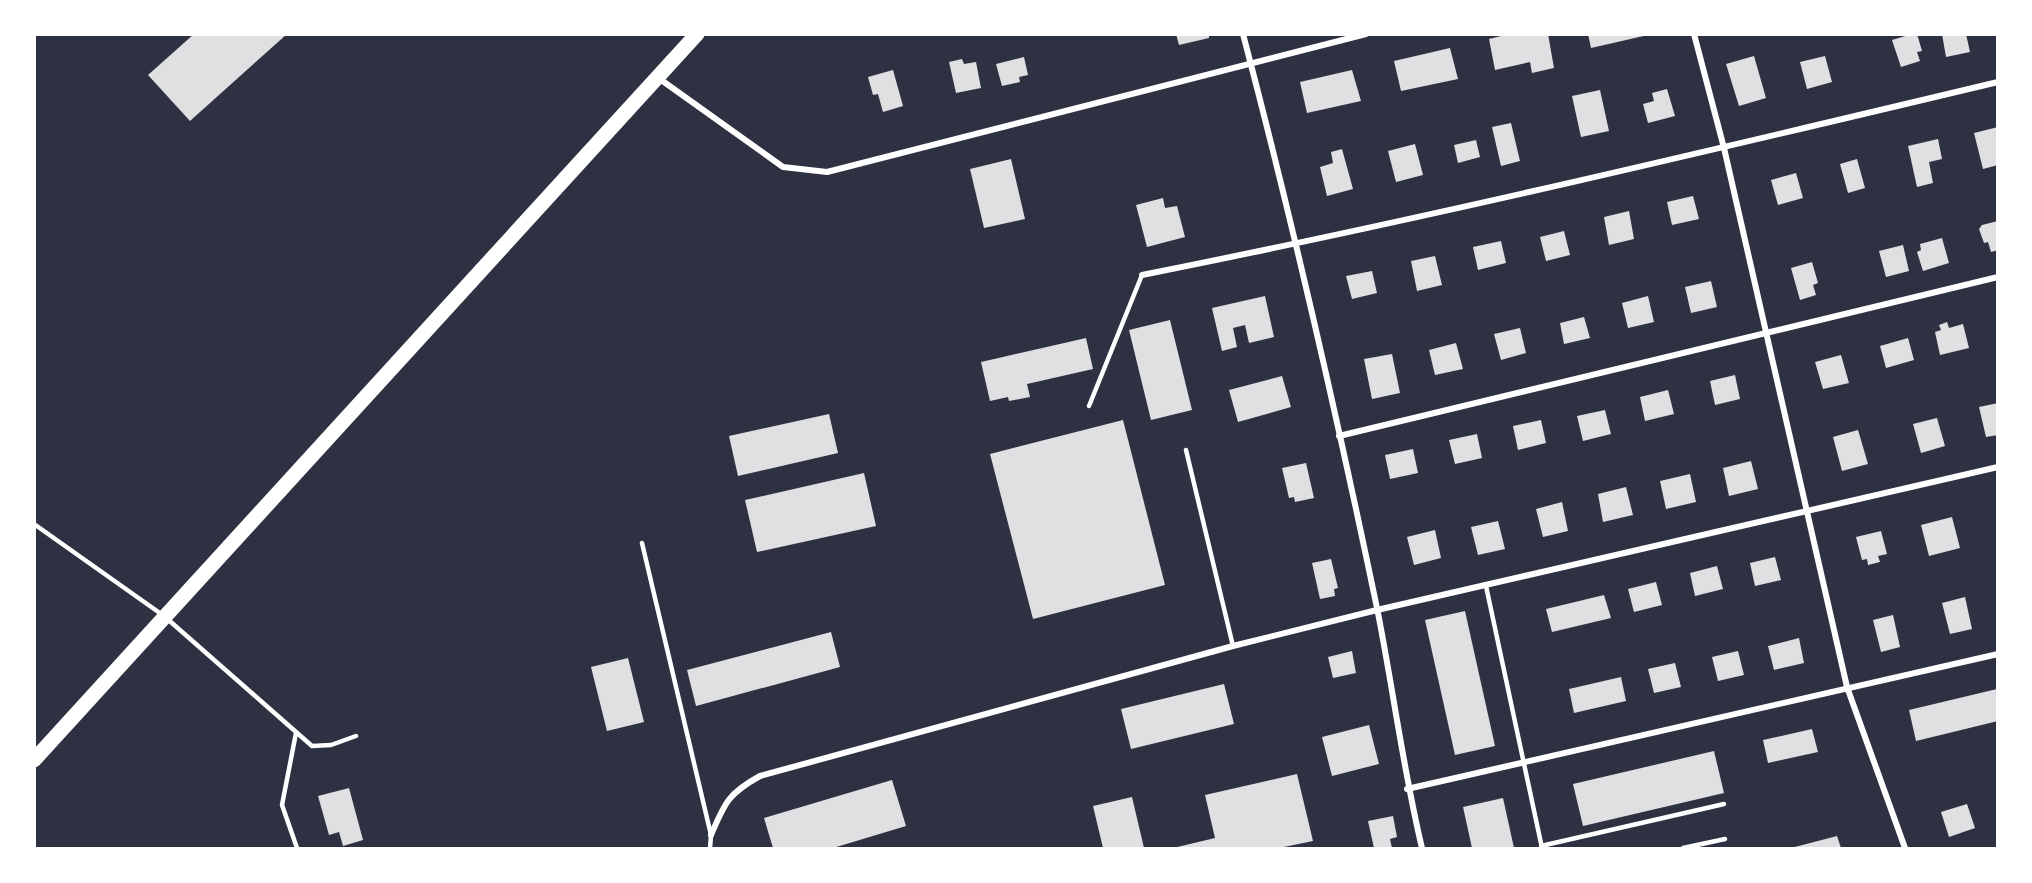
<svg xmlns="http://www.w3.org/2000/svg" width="2032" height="883" viewBox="0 0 2032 883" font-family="Lora,serif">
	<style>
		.building { fill: #e0e0e3 }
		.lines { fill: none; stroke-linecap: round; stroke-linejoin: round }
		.service { stroke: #fff; stroke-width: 4.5 }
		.minor { stroke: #fff; stroke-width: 6 }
		.primary { stroke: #fff; stroke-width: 15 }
	</style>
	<rect width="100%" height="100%" fill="#2d3142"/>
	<g class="building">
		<path d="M194 34H287L190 121 148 75Z"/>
		<path d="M1176 34H1209V38L1179 45Z"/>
		<path d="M1509 34H1548L1554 68 1532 73 1530 62 1495 70 1489 39Z"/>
		<path d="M1588 34H1648V35L1591 48Z"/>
		<path d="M1912 34H1917L1922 51 1917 52 1920 61 1901 67 1892 40Z"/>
		<path d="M1942 34H1966L1970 52 1946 57Z"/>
		<path d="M1450 48 1458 79 1401 91 1394 61Z"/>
		<path d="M1754 56 1766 98 1739 106 1726 64Z"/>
		<path d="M1825 56 1832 82 1807 89 1800 62Z"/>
		<path d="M1024 57 1028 75 1019 77 1020 82 1002 86 996 64Z"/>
		<path d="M962 59 964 64 976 62 981 88 956 93 949 62Z"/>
		<path d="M893 70 903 106 883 112 878 94 873 95 868 77Z"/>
		<path d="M1352 70 1361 101 1307 113 1300 82Z"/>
		<path d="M1667 89 1675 116 1648 123 1643 104 1654 101 1652 93Z"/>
		<path d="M1600 90 1609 131 1581 137 1572 96Z"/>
		<path d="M1511 123 1520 161 1501 166 1492 127Z"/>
		<path d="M1998 127V165L1983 169 1974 133Z"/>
		<path d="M1938 139 1942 159 1929 162 1933 183 1917 187 1908 146Z"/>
		<path d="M1476 140 1480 157 1458 163 1454 145Z"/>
		<path d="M1415 144 1423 175 1396 182 1388 151Z"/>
		<path d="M1342 149 1353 189 1327 196 1320 167 1333 163 1331 152Z"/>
		<path d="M1011 159 1025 219 984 228 970 169Z"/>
		<path d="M1857 159 1865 188 1848 193 1840 164Z"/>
		<path d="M1796 173 1803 198 1778 205 1771 180Z"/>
		<path d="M1693 196 1699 219 1672 225 1667 202Z"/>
		<path d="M1163 198 1165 208 1177 206 1185 237 1147 247 1136 205Z"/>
		<path d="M1629 211 1634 239 1609 245 1604 217Z"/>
		<path d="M1998 221V250L1991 252 1988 242 1984 243 1979 229 1982 225Z"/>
		<path d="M1564 231 1570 255 1546 261 1540 237Z"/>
		<path d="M1942 238 1949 263 1923 271 1917 252 1921 250 1920 244Z"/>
		<path d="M1501 241 1506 263 1478 270 1473 247Z"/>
		<path d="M1903 245 1909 271 1886 277 1879 251Z"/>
		<path d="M1435 256 1442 285 1417 291 1411 261Z"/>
		<path d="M1812 262 1818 283 1813 285 1816 295 1800 300 1791 268Z"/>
		<path d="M1372 271 1377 293 1352 299 1346 276Z"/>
		<path d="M1711 281 1717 307 1691 313 1685 287Z"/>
		<path d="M1265 296 1274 337 1249 343 1245 325 1233 328 1237 347 1222 351 1212 308Z"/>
		<path d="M1648 296 1654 322 1628 328 1622 303Z"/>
		<path d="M1584 317 1590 338 1564 344 1560 323Z"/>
		<path d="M1170 320 1192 410 1151 420 1129 330Z"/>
		<path d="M1947 322 1949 328 1963 324 1969 348 1940 355 1935 332 1941 330 1939 325Z"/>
		<path d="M1520 328 1526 353 1501 360 1494 334Z"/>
		<path d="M1086 338 1093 369 1027 384 1030 397 1009 401 1008 397 990 401 981 362Z"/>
		<path d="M1908 338 1914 360 1886 368 1880 346Z"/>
		<path d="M1456 343 1463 369 1435 375 1429 350Z"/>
		<path d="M1392 354 1400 393 1372 399 1364 359Z"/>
		<path d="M1841 355 1849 383 1823 389 1815 362Z"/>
		<path d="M1735 375 1740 399 1715 405 1710 381Z"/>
		<path d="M1282 376 1291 407 1238 422 1229 390Z"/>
		<path d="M1668 390 1674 414 1645 421 1640 397Z"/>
		<path d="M1998 403V435L1986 437 1979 407Z"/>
		<path d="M1605 410 1611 434 1583 441 1577 416Z"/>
		<path d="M829 414 838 453 738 476 729 436Z"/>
		<path d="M1937 418 1945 446 1921 453 1913 424Z"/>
		<path d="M1123 420 1165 585 1033 619 990 454Z"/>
		<path d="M1541 420 1546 443 1518 450 1513 426Z"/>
		<path d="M1858 430 1868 464 1842 471 1833 437Z"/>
		<path d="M1477 434 1482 458 1455 464 1449 440Z"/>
		<path d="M1413 449 1418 473 1390 479 1385 455Z"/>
		<path d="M1751 461 1758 489 1729 496 1723 468Z"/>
		<path d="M1306 463 1314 498 1295 502 1294 497 1289 498 1282 468Z"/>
		<path d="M864 473 876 526 757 552 745 500Z"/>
		<path d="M1690 474 1696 502 1666 509 1660 481Z"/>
		<path d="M1626 487 1633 515 1603 522 1598 494Z"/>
		<path d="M1562 502 1568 531 1543 537 1536 509Z"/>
		<path d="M1952 517 1960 548 1929 556 1921 525Z"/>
		<path d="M1498 521 1505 549 1478 555 1471 527Z"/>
		<path d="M1435 530 1441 558 1414 565 1407 537Z"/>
		<path d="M1881 531 1887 554 1878 556 1880 562 1868 565 1867 559 1862 560 1856 537Z"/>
		<path d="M1775 557 1781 580 1755 586 1750 563Z"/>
		<path d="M1331 559 1338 588 1334 589 1335 596 1320 599 1312 563Z"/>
		<path d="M1717 566 1723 589 1695 596 1690 573Z"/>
		<path d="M1656 582 1662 605 1634 612 1628 589Z"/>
		<path d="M1604 595 1611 618 1552 632 1546 609Z"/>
		<path d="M1965 597 1972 629 1950 634 1942 603Z"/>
		<path d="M1465 611 1495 746 1455 755 1425 620Z"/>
		<path d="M1893 615 1900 647 1881 652 1873 620Z"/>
		<path d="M831 632 840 667 696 706 687 670Z"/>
		<path d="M1799 638 1804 663 1774 670 1768 646Z"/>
		<path d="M1352 651 1356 673 1333 678 1328 657Z"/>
		<path d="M1738 651 1744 675 1718 681 1712 657Z"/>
		<path d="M628 658 644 722 607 731 591 667Z"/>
		<path d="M1675 663 1681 687 1654 693 1648 669Z"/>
		<path d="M1621 677 1626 701 1574 713 1569 689Z"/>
		<path d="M1224 684 1234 724 1131 749 1121 709Z"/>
		<path d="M1997 689 1998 721 1916 741 1909 710Z"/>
		<path d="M1369 725 1379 764 1332 776 1322 737Z"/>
		<path d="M1812 729 1818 752 1768 763 1763 740Z"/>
		<path d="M1714 751 1724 793 1583 826 1573 784Z"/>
		<path d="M1297 774 1313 841 1279 848H1173L1215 838 1205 795Z"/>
		<path d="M892 780 906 826 833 848H773L764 818Z"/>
		<path d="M349 788 363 840 343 846 339 832 329 835 318 796Z"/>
		<path d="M1132 797 1144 848H1103L1093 806Z"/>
		<path d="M1503 798 1514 848H1472L1463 807Z"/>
		<path d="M1967 804 1975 828 1949 837 1941 812Z"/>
		<path d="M1393 816 1397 837 1390 839 1392 848H1374L1368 821Z"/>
		<path d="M1837 836 1841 848H1791Z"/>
	</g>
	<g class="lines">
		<g class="service">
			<path d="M1089 406 1142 275"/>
			<path d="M1186 450 1233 646"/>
			<path d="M34 524 164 616 312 746 331 745 356 736"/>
			<path d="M642 543 711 835 710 848"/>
			<path d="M1486 586 1542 848"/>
			<path d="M296 733 282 805 297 848"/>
			<path d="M1541 846 1724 804"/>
			<path d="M1683 848 1725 839"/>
		</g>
		<g class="minor">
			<path d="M1243 34C1293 224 1337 416 1377 608 1393 688 1403 769 1422 848"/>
			<path d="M1694 34 1724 148 1847 687 1905 848"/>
			<path d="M657 77 783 167 827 172 1366 34"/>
			<path d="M1142 275C1428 218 1713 150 1998 82"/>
			<path d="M1339 436 1998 277"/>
			<path d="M1407 789 1998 654"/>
			<path d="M711 835C725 802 729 793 760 776L1233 646 1377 610 1998 467"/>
		</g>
		<path class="primary" d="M34 760 697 34"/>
	</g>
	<rect width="2032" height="883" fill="none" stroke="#ffffff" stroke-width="72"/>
</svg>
